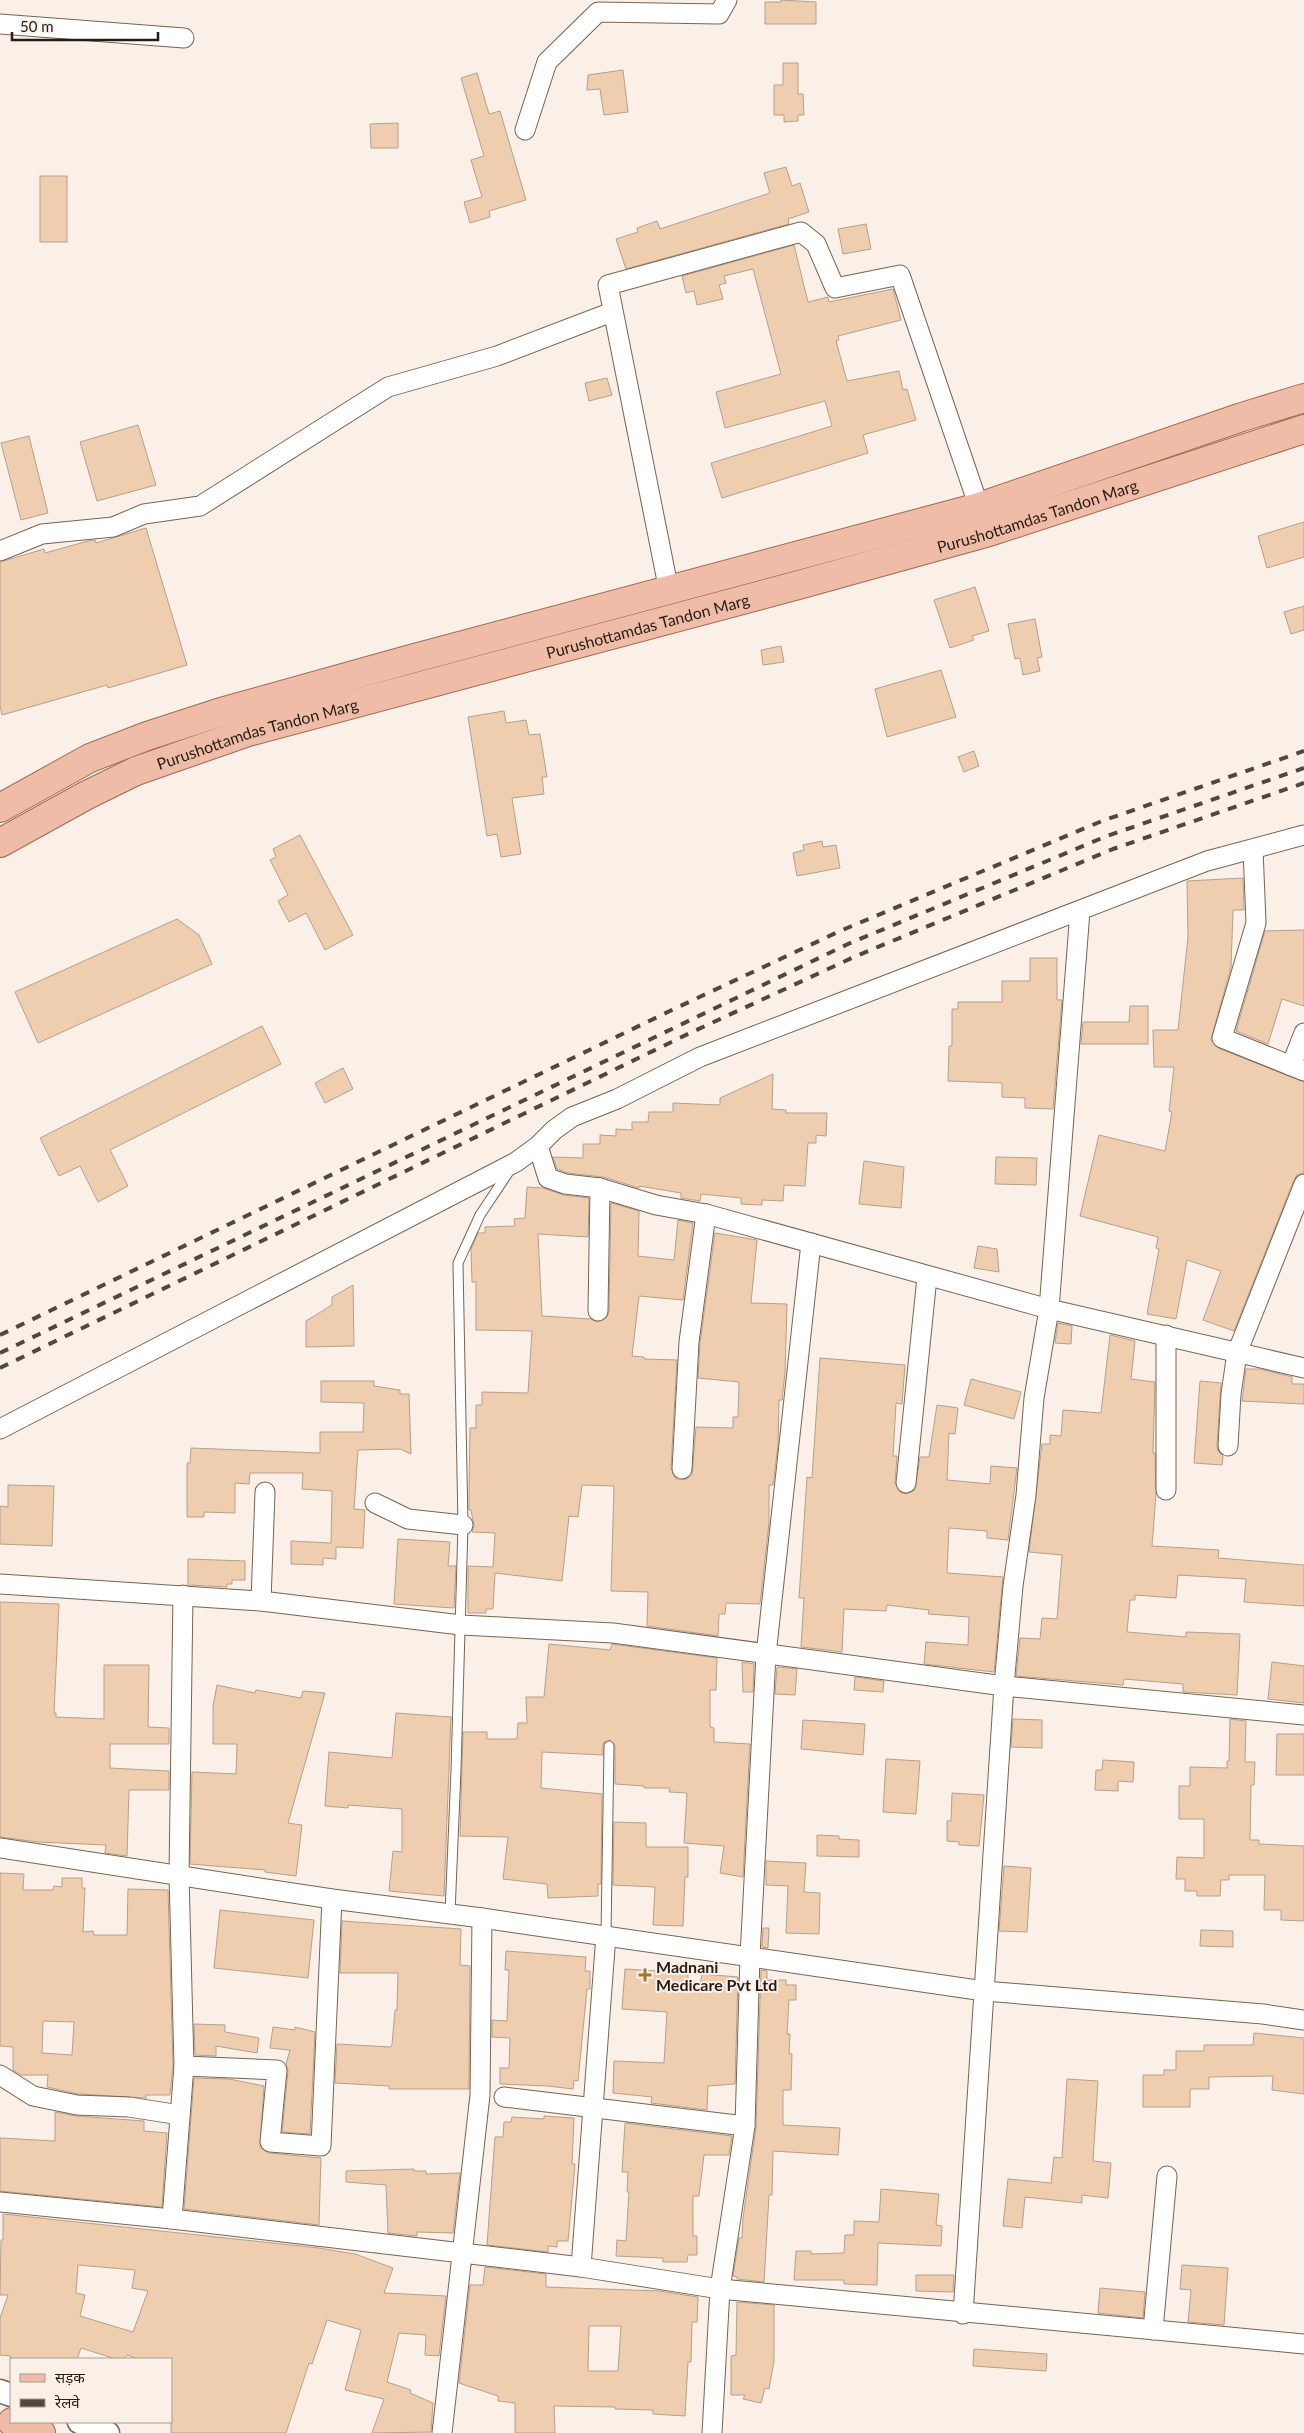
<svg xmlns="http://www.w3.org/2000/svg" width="1304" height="2433" viewBox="0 0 1304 2433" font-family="Lato,'Noto Sans Devanagari',sans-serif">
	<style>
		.building { fill: #efceb0; stroke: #b69f89; fill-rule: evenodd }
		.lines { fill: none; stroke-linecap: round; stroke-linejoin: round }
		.service-casing { stroke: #7a6350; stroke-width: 11 }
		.minor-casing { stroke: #7a6350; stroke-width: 21 }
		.tertiary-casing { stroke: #7a6350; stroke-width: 25 }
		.primary-casing { stroke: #a2684e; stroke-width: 30 }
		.service { stroke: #fff; stroke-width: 9 }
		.minor { stroke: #fff; stroke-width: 19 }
		.tertiary { stroke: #fff; stroke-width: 22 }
		.primary { stroke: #efbda7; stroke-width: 28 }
		.rail { stroke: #51473f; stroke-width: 4; stroke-dasharray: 9 9; stroke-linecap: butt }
		.poi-dot { fill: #a07927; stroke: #fbf0e8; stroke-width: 2 }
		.labels { text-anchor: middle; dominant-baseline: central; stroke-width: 4; stroke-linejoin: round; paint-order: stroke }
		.street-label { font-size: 16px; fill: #261c14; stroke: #fbf0e8 }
		.poi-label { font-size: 16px; font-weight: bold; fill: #261c14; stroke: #fbf0e8; text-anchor: start }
	</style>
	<rect width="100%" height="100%" fill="#fbf0e8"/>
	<g class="building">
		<path d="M781 0 816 2V24H765V2H781Z"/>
		<path d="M783 63H798V94H803L804 115H798V121L784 122V115H774V85H783Z"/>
		<path d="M623 70 628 112 604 115 600 89 587 90 588 75Z"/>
		<path d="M477 73 489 114 500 111 526 200 489 211 490 217 470 223 464 202 482 197 471 160 484 156 461 78Z"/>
		<path d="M398 123V148H371L370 124Z"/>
		<path d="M786 167 792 186 800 183 809 212 788 219 789 224 626 269 616 239 638 232 637 228 657 221 660 229 770 193 764 173Z"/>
		<rect x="40" y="176" width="27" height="66"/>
		<path d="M866 224 871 249 843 254 838 229Z"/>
		<path d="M794 245 808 302 828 297 829 302 893 289 901 320 838 336 839 340 836 341 847 381 899 371 903 390 907 389 916 420 863 435 868 453 722 498 711 463 832 426 825 401 725 428 716 392 781 374 753 269 724 276 726 283 719 285 723 299 697 305 694 291 686 293 682 276Z"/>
		<path d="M607 378 612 395 589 401 585 383Z"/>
		<path d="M138 425 156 485 97 501 80 442Z"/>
		<path d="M29 436 48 513 21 520 1 443Z"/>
		<path d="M1304 522V557L1267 568 1258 536Z"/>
		<path d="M146 528 187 665 108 688 107 685 2 715 0 706V562L44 549 45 553 88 541 95 540 96 543Z"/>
		<path d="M975 587 989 631 972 636 974 640 950 648 934 600Z"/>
		<path d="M1304 606V630L1291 634 1284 612Z"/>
		<path d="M1035 619 1042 657 1037 658 1040 671 1023 675 1020 658 1015 659 1008 624Z"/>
		<path d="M781 646 784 662 763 665 761 650Z"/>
		<path d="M941 670 956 717 887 737 875 689Z"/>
		<path d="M504 711 506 723 526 720 529 735 540 734 547 777H542L544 794 512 798 521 854 501 857 497 834 487 836 468 717Z"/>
		<path d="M974 751 979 766 964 772 958 757Z"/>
		<path d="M300 835 353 935 325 950 306 913 289 922 278 901 288 895 270 860 276 857 273 849Z"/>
		<path d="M822 841 823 847 836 845 840 868 797 876 793 853 804 850 803 845Z"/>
		<path d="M1243 878 1244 910H1233L1231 967 1211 1040 1218 1048 1304 1082V1173L1297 1175 1294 1180 1234 1331 1203 1320 1221 1271 1187 1260 1176 1319 1147 1314 1159 1249 1156 1248 1158 1237 1080 1216 1099 1135 1165 1151 1172 1112 1169 1111 1174 1067H1154L1153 1030H1178L1188 937 1187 881Z"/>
		<path d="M177 919 199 935 212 964 38 1043 15 992Z"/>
		<path d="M1304 930V1006L1282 999 1268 1044 1236 1031 1265 931Z"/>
		<path d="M1030 958H1057V1000H1062L1053 1109 1025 1108V1098L1002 1097V1083L948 1081 949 1046H952V1009H958V1002H1002V981H1030Z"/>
		<path d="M1130 1006H1148V1044H1081L1083 1022H1129Z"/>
		<path d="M262 1026 281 1064 110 1150 128 1186 98 1202 80 1166 59 1176 40 1138Z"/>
		<path d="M343 1068 353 1089 325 1103 315 1083Z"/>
		<path d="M773 1074 772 1109 786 1110V1113H827L826 1136 816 1135V1143H808L805 1186 784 1185 783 1201 762 1200V1205L741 1204V1198L701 1194 700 1201 681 1198V1193L639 1186V1188L603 1177 568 1173 557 1169 553 1157 583 1158V1144H600V1135L616 1136V1129L632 1130V1122H648L649 1112H673V1103L720 1105V1098Z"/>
		<path d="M996 1157 1037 1158 1036 1185 995 1184Z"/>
		<path d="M864 1161 904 1167 901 1208 859 1204Z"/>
		<path d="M527 1187 543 1188 564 1195 589 1198 588 1237 538 1234 542 1316 591 1319 597 1322 607 1317 609 1311 611 1203 639 1211 638 1256 674 1260 678 1220 693 1223 683 1300 639 1296 632 1356 644 1357V1359L677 1360 671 1468 676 1479H687L692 1475 696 1427 733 1428V1417H738L739 1382 698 1378 700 1343 715 1233 757 1240 751 1303 787 1304 785 1373 782 1400H779L778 1445 773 1485H769V1523L760 1604 726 1603 725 1614H719L718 1636 647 1626 648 1592 611 1591 614 1486 582 1485 578 1517 569 1516 562 1581 495 1573 493 1609H486V1613H468V1566L493 1567 495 1533 472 1532 474 1526 471 1510H469V1490L470 1428H476V1405H482V1392L528 1393 532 1331 476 1330V1282H472L471 1249 478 1233H485V1227L515 1226 514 1219 525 1218Z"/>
		<path d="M978 1246 997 1249 999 1272 974 1268Z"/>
		<path d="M353 1285 354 1346 306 1347V1321L332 1305V1297Z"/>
		<path d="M1058 1323 1072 1326 1071 1344 1055 1343Z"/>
		<path d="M1110 1335 1135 1341 1131 1379 1155 1382 1153 1453H1155L1156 1494 1152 1546 1219 1550 1218 1558 1304 1565V1606L1244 1602 1246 1579 1178 1575 1176 1598 1135 1595V1600H1130L1127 1632 1186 1637V1632L1240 1634 1237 1695 1183 1692V1684L1124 1679 1123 1685 1016 1676 1020 1638 1040 1639 1042 1618 1057 1619 1062 1555 1029 1552 1042 1444H1050V1435L1061 1436 1063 1410 1101 1413Z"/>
		<path d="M820 1358 905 1365 902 1404 896 1403 893 1456H897L895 1482 900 1492 905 1494 915 1490 920 1457H929L937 1405 958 1408 955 1434 949 1433 947 1480 990 1484 991 1466 1017 1468 1008 1540 987 1538V1531L949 1528 947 1573 1003 1577 994 1672 924 1664 926 1642 968 1645 969 1617 928 1614 929 1610 887 1605 886 1611 844 1609 842 1652 801 1647 804 1598H799L807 1477 812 1478Z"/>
		<path d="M1246 1369H1260L1292 1377V1384H1304V1404L1242 1401Z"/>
		<path d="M971 1379 1021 1392 1014 1419 964 1405Z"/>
		<path d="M321 1381H374V1386L400 1390V1394H409L411 1454 400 1449 358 1450 354 1509 365 1510 363 1548 336 1547V1559L323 1558V1565L291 1564V1541L331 1543 332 1491 302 1489 303 1473H250L249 1484 235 1483V1513L204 1512V1517H187V1463H190L191 1448 320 1453V1432H363L364 1403 321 1402Z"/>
		<path d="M1200 1381 1221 1383 1217 1445 1218 1451 1223 1456 1222 1465 1194 1463Z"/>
		<path d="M8 1485 54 1486 52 1546 0 1544V1506L8 1507Z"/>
		<path d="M398 1539 450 1542 448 1566H456L454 1608 394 1604Z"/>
		<path d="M188 1559 245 1561V1580H232V1584H227V1587L188 1585Z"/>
		<path d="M0 1602 59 1604 54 1713H56V1717L104 1719V1665H149L148 1727 169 1728V1744H110V1768L169 1771V1790H129L127 1856 105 1853 106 1845 38 1842 0 1837Z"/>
		<path d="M549 1644 610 1650 612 1644 717 1658 716 1690H710V1727L714 1728V1742L750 1744 743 1877 720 1873 724 1846 684 1843 687 1793 669 1792 670 1788H644V1786L615 1784V1746L610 1740 603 1743V1755L542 1752 541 1788 602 1794 601 1884H598V1896L548 1898 547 1884 503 1879 508 1837 460 1836 463 1732H487V1739H517L518 1723H527L526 1697H544Z"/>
		<path d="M742 1662 754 1664 753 1692H743Z"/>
		<path d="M1272 1662 1304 1666V1703L1268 1699Z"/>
		<path d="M777 1667 797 1669 795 1695 775 1694Z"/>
		<path d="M855 1677 884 1681 883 1692 854 1690Z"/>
		<path d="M217 1685 255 1693 256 1690 301 1698 303 1691 325 1693 288 1823 302 1825 296 1876 265 1872V1870L190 1864 192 1772 236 1774 237 1744H213V1706Z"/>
		<path d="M396 1713 451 1717 444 1896 389 1891 393 1851 402 1852V1809L348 1805V1808L325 1806 329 1752 392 1758Z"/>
		<path d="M1013 1719 1042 1720V1748L1011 1747Z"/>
		<path d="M1230 1719 1246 1721 1245 1762H1255L1254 1785H1251L1250 1840H1259V1844L1304 1846V1921L1281 1920V1910H1264L1265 1875H1229V1880H1221L1220 1896H1197V1891H1185V1879H1176L1177 1857 1204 1858V1819H1179V1786H1190V1767L1227 1768V1761H1229Z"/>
		<path d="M803 1720 865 1724 863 1755 801 1749Z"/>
		<path d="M1277 1734H1304V1775H1276Z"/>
		<path d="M886 1759 920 1761 916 1814 883 1812Z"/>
		<path d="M1103 1760 1134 1762 1133 1782 1118 1781V1791L1095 1790 1096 1770H1102Z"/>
		<path d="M952 1793 984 1795 979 1846 959 1845V1842L947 1841V1821H951Z"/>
		<path d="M614 1822 646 1823V1847H688V1877H685L683 1926 653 1925 655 1887 613 1885Z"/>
		<path d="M817 1835 839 1836V1839L859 1840V1857L817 1856Z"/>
		<path d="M766 1861 806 1863 804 1892 820 1893 819 1934 786 1933 788 1886 766 1885Z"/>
		<path d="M1004 1866 1031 1868 1027 1932 999 1931Z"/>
		<path d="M0 1873 24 1874 23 1890H53L54 1886 62 1887V1878H82V1888H85L83 1932 93 1931 94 1935H127L128 1889 168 1890 173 2066 170 2095H146V2098L78 2094 47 2087 48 2075H21L13 2070V2047L0 2046ZM43 2021 74 2022 72 2055 42 2053Z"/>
		<path d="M220 1910 314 1920 308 1978 214 1968Z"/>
		<path d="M342 1921 461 1929 460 1965 470 1966 469 2089H389V2086L335 2083 337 2044 390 2047 392 2045 395 2010H397L398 1973H340Z"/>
		<path d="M763 1928H769L768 1948 762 1947Z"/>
		<path d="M1201 1930 1233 1931V1947L1200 1946Z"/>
		<path d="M506 1951 586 1957 585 1971H590V1989H587L578 2081 574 2080 573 2089 548 2086 500 2084V2068H509L510 2038 492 2037V2020L507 2021 509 1970H505Z"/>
		<path d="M625 1969 688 1973V1985L700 1986 702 1974 738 1977 735 2084 708 2086 707 2110 651 2103 652 2097 613 2093 614 2061 664 2063 667 2012 622 2009Z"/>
		<path d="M761 1970 767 1971V1980H786V1985H796V2000H789L787 2034H790L789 2054H792L791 2090H783V2125L840 2128 838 2155 773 2151 772 2195H769L764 2282 737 2279V2277L733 2276 739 2238H742L743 2218 756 2127Z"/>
		<path d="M194 2024 225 2025V2032L259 2038 257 2053 216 2046V2056L195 2055Z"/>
		<path d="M273 2027 295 2030V2027L315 2032 310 2134 282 2132 288 2071 286 2064 290 2050 270 2048Z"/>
		<path d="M1254 2033 1304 2038V2094L1272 2090 1273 2076 1209 2077V2089H1190V2107H1143V2075H1164V2070H1176V2051H1204V2045H1253Z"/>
		<path d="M194 2078 229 2079 264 2086 260 2147 269 2153 321 2158 319 2225 184 2209Z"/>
		<path d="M1067 2079 1098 2081 1093 2161 1111 2163 1108 2198 1082 2195V2203L1025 2197 1022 2228 1003 2226 1008 2179 1051 2183 1054 2157 1062 2158Z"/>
		<path d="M55 2112 76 2116 144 2121V2131L167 2133 162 2207 0 2191V2138L55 2141Z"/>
		<path d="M544 2116 574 2118 572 2164H575L568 2241H557V2247L548 2246V2252L487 2245 495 2137H503L504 2122H511L512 2117 544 2119Z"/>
		<path d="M625 2123 732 2136 729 2155H704L699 2196H693V2236H697V2255H688L687 2262H663V2258L616 2256 617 2240 626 2241 629 2192H627L628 2172H622Z"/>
		<path d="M414 2169V2171H426V2174L460 2173 453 2233 417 2232V2236L388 2233 386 2185 346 2182V2171Z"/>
		<path d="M881 2189 939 2194 936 2225 942 2226 941 2246 878 2243 877 2285 844 2284V2280H794L796 2251H811V2254L844 2253 845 2235H854V2221L879 2222Z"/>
		<path d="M3 2214 319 2248 355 2254 393 2268 384 2293 446 2296 439 2356 425 2355 426 2335 399 2333 387 2382 411 2390 410 2393 433 2403 431 2432 372 2433 384 2399 345 2390 361 2330 327 2320 312 2364 309 2363 286 2433H171V2359H138L127 2355 125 2359H116L81 2348 77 2359H10L11 2356 0 2355V2318L8 2295H0L1 2240H3ZM78 2265 135 2270 132 2288 148 2291 133 2332 80 2316 85 2295 76 2293Z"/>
		<path d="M1182 2265 1228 2268 1224 2325 1188 2322 1191 2290 1180 2289Z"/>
		<path d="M485 2267 546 2274V2287L659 2291 698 2297 697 2322H692L691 2362H688L685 2416 653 2414V2410L615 2409V2407L554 2406 555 2433H515V2403L498 2401V2396L459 2383 470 2285H483ZM589 2326H621L618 2371H588Z"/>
		<path d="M916 2275H954L953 2292 916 2291Z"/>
		<path d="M1100 2288 1145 2292 1143 2318 1098 2313Z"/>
		<path d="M737 2302 774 2305V2361L769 2389 765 2388 761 2403 743 2399 745 2395H731V2356L736 2355Z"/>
		<path d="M974 2349 1047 2354 1046 2371 973 2366Z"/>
	</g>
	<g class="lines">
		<defs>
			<g id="service">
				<path d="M450 1913 456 1770 463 1525 458 1263 480 1215 510 1170"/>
				<path d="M606 1935 609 1746"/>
			</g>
			<g id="minor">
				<path d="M0 24 184 38"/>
				<path d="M525 130 547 62 598 12 719 14 727 0"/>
				<path d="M0 551 42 534 113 527 144 514 200 506 388 387 497 356 612 312"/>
				<path d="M669 591 608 285 801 232 816 244 835 288 900 275 979 507"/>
				<path d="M1253 849 1256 923 1222 1038 1304 1071"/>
				<path d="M1291 1066 1304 1033"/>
				<path d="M538 1146 548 1178 565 1184 600 1188 656 1205 706 1214 1049 1309 1304 1368"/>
				<path d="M598 1311 600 1188"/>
				<path d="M0 1429 516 1162 538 1146 554 1130 572 1117 617 1099 700 1057 1207 861 1304 835"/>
				<path d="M1228 1446 1231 1394 1237 1353 1304 1184"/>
				<path d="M682 1469 689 1342 706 1214"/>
				<path d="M906 1483 927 1277"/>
				<path d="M1166 1490V1335"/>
				<path d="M375 1503 408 1519 463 1525"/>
				<path d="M0 1584 261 1601 461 1625 613 1633 1004 1686 1304 1715"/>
				<path d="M261 1601 265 1492"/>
				<path d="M0 1848 332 1899 482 1918 984 1991 1263 2014 1304 2020"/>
				<path d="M184 2066 277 2070 270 2142 321 2146 332 1899"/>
				<path d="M0 2075 33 2096 77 2105 129 2107 180 2115"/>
				<path d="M504 2097 745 2126"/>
				<path d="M0 2202 172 2219 581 2267 720 2289 1304 2344"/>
				<path d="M172 2219 184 2066 179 1875 183 1595"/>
				<path d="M581 2267 606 1935"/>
				<path d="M963 2314 1004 1686 1013 1586 1026 1495 1034 1398 1049 1309 1080 911"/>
				<path d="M1153 2330 1167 2176"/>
				<path d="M442 2433 480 2095 482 1918"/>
				<path d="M712 2433 720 2289 745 2126 750 1956 766 1655 811 1243"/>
			</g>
			<g id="tertiary">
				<path d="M0 2391 11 2395"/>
				<path d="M79 2422 108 2433"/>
			</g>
			<g id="primary">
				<path d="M0 808 90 758 147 736 221 712 411 659 979 507 1242 417 1304 398"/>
				<path id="s1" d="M0 843 87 795 136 771 248 732 802 584 989 532 1304 429"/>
				<path d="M12 2422 41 2433"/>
			</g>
		</defs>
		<use href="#service" class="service-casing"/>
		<use href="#minor" class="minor-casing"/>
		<use href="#tertiary" class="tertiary-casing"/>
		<use href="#primary" class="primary-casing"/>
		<use href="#service" class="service"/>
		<use href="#minor" class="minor"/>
		<use href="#tertiary" class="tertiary"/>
		<use href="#primary" class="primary"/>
		<g class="rail">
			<path d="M0 1335 674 1009 840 931 1102 821 1304 751"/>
			<path d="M0 1353 848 944 1107 836 1304 768"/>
			<path d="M0 1368 690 1033 854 957 1113 849 1304 783"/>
		</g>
	</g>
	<path class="poi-dot" d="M642.5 1967.5h5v5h5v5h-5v5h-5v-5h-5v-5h5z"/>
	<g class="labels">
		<g class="street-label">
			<text stroke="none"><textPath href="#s1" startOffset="1091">Purushottamdas Tandon Marg</textPath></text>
			<text stroke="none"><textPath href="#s1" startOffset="686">Purushottamdas Tandon Marg</textPath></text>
			<text stroke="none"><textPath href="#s1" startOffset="281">Purushottamdas Tandon Marg</textPath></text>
		</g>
		<g class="poi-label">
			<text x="656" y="1966">Madnani<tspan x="656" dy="18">Medicare Pvt Ltd</tspan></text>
		</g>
	</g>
	<rect x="10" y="2358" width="162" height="65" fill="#fbf0e8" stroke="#a69b93"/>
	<rect x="20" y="2374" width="25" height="8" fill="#efbda7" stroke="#a69b93"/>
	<text x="55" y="2383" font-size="15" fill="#261c14">सड़क</text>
	<rect x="20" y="2399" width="25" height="8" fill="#51473f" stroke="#a69b93"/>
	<text x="55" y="2408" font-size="15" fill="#261c14">रेलवे</text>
	<path d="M12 32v8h146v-8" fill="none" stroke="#261c14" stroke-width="2.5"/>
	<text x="20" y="32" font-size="15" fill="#261c14" stroke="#fbf0e8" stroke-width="4" paint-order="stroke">50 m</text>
</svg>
